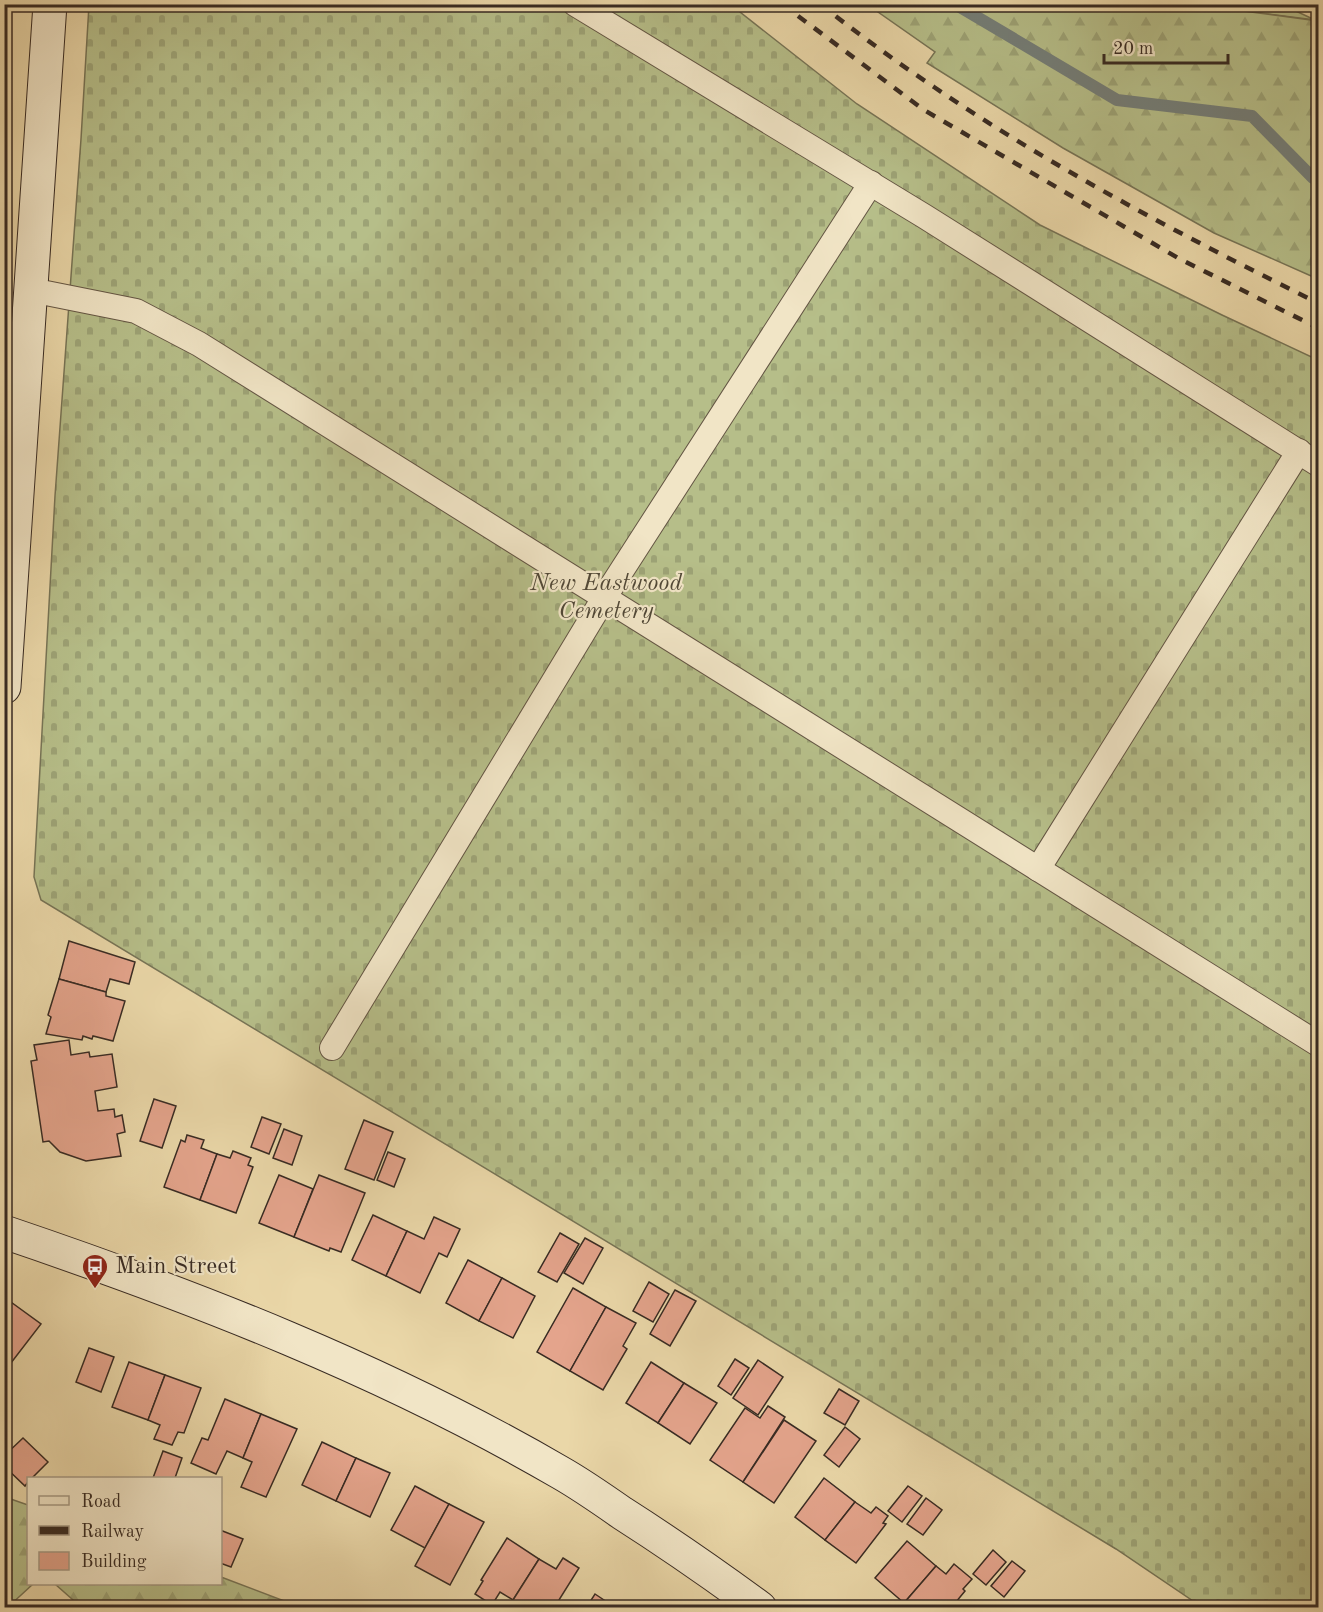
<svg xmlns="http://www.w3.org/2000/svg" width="1323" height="1612" viewBox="0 0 1323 1612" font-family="'Old Standard TT',serif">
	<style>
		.grass { fill: url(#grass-tufts); stroke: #777456; stroke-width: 1.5 }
		.forest { fill: url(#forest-firs); stroke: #777456; stroke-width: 1.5 }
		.cemetery { fill: url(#cemetery-stones); stroke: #777456; stroke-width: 1.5 }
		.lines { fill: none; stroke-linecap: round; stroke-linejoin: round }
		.stream { stroke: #757f79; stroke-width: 12 }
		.building { fill: #e4a48c; stroke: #382b23; stroke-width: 1.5 }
		.lane-casing { stroke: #645644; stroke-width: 26 }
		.secondary-casing { stroke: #382b23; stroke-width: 35 }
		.lane { stroke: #f1e5c6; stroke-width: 24 }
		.secondary { stroke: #f1e5c6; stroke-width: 33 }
		.rail { stroke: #382b23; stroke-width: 4.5; stroke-dasharray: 10 10; stroke-linecap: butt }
		.labels { text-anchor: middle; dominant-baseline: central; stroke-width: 4.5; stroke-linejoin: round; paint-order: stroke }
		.park-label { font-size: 24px; font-style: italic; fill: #514837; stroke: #f1e5c6 }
		.poi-label { font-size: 24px; fill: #382b23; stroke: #f1e5c6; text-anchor: start }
	</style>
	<defs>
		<pattern id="grass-tufts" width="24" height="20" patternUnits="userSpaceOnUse" patternTransform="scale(1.5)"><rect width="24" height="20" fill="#b6be89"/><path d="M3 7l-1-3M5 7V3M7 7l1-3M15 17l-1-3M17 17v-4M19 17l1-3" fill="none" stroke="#9da376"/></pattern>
		<pattern id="forest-firs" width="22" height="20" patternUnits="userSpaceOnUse" patternTransform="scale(1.5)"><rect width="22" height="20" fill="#b6be89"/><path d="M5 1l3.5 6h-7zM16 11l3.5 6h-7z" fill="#9da376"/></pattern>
		<pattern id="cemetery-stones" width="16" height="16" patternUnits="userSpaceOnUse" patternTransform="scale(1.5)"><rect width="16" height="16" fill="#b6be89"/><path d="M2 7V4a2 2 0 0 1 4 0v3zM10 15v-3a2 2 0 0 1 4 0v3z" fill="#9da376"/></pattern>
	</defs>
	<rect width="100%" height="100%" fill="#ead7a8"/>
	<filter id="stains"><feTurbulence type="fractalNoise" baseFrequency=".00333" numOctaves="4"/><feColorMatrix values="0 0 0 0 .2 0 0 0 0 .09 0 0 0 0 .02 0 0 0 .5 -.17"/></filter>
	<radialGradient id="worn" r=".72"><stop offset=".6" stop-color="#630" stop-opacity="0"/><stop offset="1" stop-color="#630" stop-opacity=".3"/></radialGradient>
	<path class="grass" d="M1219 5H1283L1315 20 1228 9Z"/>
	<g class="forest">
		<path d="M1219 4 1228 9 1318 21V279L1214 233 1063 148 927 63 935 52 868 5Z"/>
		<path d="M5 1497 28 1505V1584H33L7 1608 4 1607Z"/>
		<path d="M221 1577 300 1607H81L55 1584H220Z"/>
	</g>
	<path class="cemetery" d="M89 5H731L857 104 1040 225 1222 315 1318 360V1607H1202L1116 1549 41 900 34 877 55 496 81 139Z"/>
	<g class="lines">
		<path class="stream" d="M955 4 1117 100 1252 116 1313 178 1318 179"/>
	</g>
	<g class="building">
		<path d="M69 941 135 962 129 984 110 979 106 992 59 979Z"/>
		<path d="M59 979 106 992V996L125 1001 113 1041 93 1036 92 1039 83 1036 82 1040 46 1034 51 1017 48 1015Z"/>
		<path d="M69 1040 71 1055 89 1052 90 1057 112 1054 117 1087 95 1091 98 1111 114 1109 115 1117 122 1115 125 1132 117 1134 121 1156 86 1161 60 1152 49 1141 43 1142 31 1061 37 1060 34 1045Z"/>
		<path d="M154 1099 176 1106 162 1148 140 1141Z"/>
		<path d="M262 1117 281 1124 269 1154 251 1147Z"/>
		<path d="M364 1120 393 1132 374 1180 345 1169Z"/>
		<path d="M284 1129 302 1136 292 1165 273 1158Z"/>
		<path d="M187 1135 204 1140 201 1148 217 1154 200 1200 164 1187 181 1140 185 1142Z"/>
		<path d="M233 1151 251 1158 248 1165 253 1167 236 1213 200 1200 217 1154 230 1158Z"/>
		<path d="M388 1152 405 1159 394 1187 377 1180Z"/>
		<path d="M279 1175 313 1189 294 1237 259 1223Z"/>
		<path d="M319 1175 365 1193 341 1252 330 1248 329 1251 294 1237Z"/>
		<path d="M373 1215 407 1231 386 1276 352 1260Z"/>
		<path d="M434 1217 460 1229 447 1257 439 1253 420 1293 386 1276 407 1231 424 1239Z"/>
		<path d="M560 1233 579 1244 557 1282 538 1272Z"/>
		<path d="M585 1238 603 1248 583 1284 564 1273Z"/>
		<path d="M468 1260 502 1278 479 1321 446 1303Z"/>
		<path d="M502 1278 535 1296 513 1338 479 1321Z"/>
		<path d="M649 1282 669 1294 653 1322 633 1311Z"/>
		<path d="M573 1288 606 1307 570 1371 537 1352Z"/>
		<path d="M675 1290 696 1301 670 1346 650 1334Z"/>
		<path d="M4 1297 41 1324 4 1372Z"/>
		<path d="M606 1307 636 1323 623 1346 627 1349 603 1390 570 1371Z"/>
		<path d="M89 1348 114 1357 101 1392 76 1382Z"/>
		<path d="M735 1359 749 1368 731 1395 718 1386Z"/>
		<path d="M758 1360 783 1377 758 1415 733 1398Z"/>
		<path d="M129 1362 165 1375 148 1420 112 1407Z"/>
		<path d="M651 1362 684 1383 658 1423 626 1403Z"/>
		<path d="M165 1375 201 1388 184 1433 178 1432 172 1445 154 1439 160 1425 148 1420Z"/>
		<path d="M684 1383 717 1403 690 1444 658 1423Z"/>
		<path d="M839 1389 859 1401 845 1425 824 1413Z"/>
		<path d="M225 1399 261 1414 243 1458 227 1451 216 1474 191 1463 202 1438 208 1440Z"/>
		<path d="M768 1406 785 1417 743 1482 710 1460 745 1408 760 1418Z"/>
		<path d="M261 1414 297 1429 266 1497 241 1487 252 1462 243 1458Z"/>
		<path d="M784 1420 816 1441 774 1503 743 1482Z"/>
		<path d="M845 1427 860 1439 839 1467 824 1455Z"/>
		<path d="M23 1438 48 1462 32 1478H28V1482L25 1486 4 1466V1456Z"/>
		<path d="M322 1442 356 1458 336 1501 302 1485Z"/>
		<path d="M163 1451 182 1458 175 1478H153Z"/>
		<path d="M356 1458 390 1473 370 1517 336 1501Z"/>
		<path d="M824 1478 855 1502 825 1540 795 1517Z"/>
		<path d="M415 1486 449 1504 425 1548 391 1530Z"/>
		<path d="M908 1486 922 1496 902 1522 888 1511Z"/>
		<path d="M926 1498 942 1510 923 1535 907 1524Z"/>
		<path d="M855 1502 871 1513 876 1507 888 1516 883 1523 886 1524 856 1563 825 1540Z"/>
		<path d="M449 1504 484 1522 450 1585 415 1566Z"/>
		<path d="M220 1530 243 1539 231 1567 220 1563Z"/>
		<path d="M507 1538 539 1559 513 1600 500 1592 492 1605 475 1594 483 1581 481 1580Z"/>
		<path d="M907 1541 936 1566 904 1603 875 1578Z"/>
		<path d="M993 1550 1006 1562 986 1585 973 1574Z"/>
		<path d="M563 1558 579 1568 554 1608H519L521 1605 513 1600 539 1559 556 1569Z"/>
		<path d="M1012 1561 1025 1571 1004 1597 991 1586Z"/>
		<path d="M954 1564 972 1579 963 1589 965 1591 951 1608H910L904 1603 936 1566 946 1574Z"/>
		<path d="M595 1594 616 1608H586Z"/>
	</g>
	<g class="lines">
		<defs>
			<g id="lane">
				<path d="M575 4 924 216 1318 464"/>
				<path d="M31 290 136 311 199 344 1318 1044"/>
				<path d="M1038 869 1299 451"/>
				<path d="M332 1048 604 598 871 183"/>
			</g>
			<g id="secondary">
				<path d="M4 687 50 4"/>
				<path d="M4 1232C196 1297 386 1371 561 1473 582 1485 602 1499 622 1513 669 1543 715 1575 760 1608"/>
			</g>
		</defs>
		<use href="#lane" class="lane-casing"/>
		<use href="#secondary" class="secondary-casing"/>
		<use href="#lane" class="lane"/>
		<use href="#secondary" class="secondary"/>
		<g class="rail">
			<path d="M782 4 924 110 1178 258 1318 328"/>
			<path d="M820 4C857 33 895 61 934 87 1056 170 1187 238 1318 303"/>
		</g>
	</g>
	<defs>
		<symbol id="bus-pin" viewBox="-11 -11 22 30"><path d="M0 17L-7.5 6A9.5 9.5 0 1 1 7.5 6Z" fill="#8f2418" stroke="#f1e5c6"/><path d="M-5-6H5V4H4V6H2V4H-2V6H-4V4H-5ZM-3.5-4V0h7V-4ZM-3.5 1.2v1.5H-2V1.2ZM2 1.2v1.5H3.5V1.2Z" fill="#fff"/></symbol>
	</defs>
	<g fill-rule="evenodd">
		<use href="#bus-pin" x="80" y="1252" width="30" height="40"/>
	</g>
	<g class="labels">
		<g class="park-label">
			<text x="606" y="584">New Eastwood<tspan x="606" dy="28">Cemetery</tspan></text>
		</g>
		<g class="poi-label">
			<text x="115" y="1267">Main Street</text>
		</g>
	</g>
	<rect width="1323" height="1612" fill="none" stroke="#ead7a8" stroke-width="24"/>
	<rect x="6" y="6" width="1311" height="1600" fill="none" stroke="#382b23" stroke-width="3"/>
	<rect x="12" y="12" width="1299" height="1588" fill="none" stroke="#382b23" stroke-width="1.5"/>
	<rect x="27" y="1477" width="195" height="108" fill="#f1e5c6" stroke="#a79b85" stroke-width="1.5"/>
	<rect x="39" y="1496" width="30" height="9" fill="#f1e5c6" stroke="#a79b85" stroke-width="1.5"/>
	<text x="81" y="1507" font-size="18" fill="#382b23">Road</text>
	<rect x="39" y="1526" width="30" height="9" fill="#382b23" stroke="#a79b85" stroke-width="1.5"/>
	<text x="81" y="1537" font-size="18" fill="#382b23">Railway</text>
	<rect x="39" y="1552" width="30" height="18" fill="#e4a48c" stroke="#a79b85" stroke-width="1.5"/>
	<text x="81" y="1567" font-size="18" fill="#382b23">Building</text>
	<path d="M1104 54v9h124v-9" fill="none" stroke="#382b23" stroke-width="3"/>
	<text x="1113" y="54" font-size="18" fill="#382b23" stroke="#f1e5c6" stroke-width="4.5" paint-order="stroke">20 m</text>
	<rect width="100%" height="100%" filter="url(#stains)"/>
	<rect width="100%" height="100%" fill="url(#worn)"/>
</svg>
